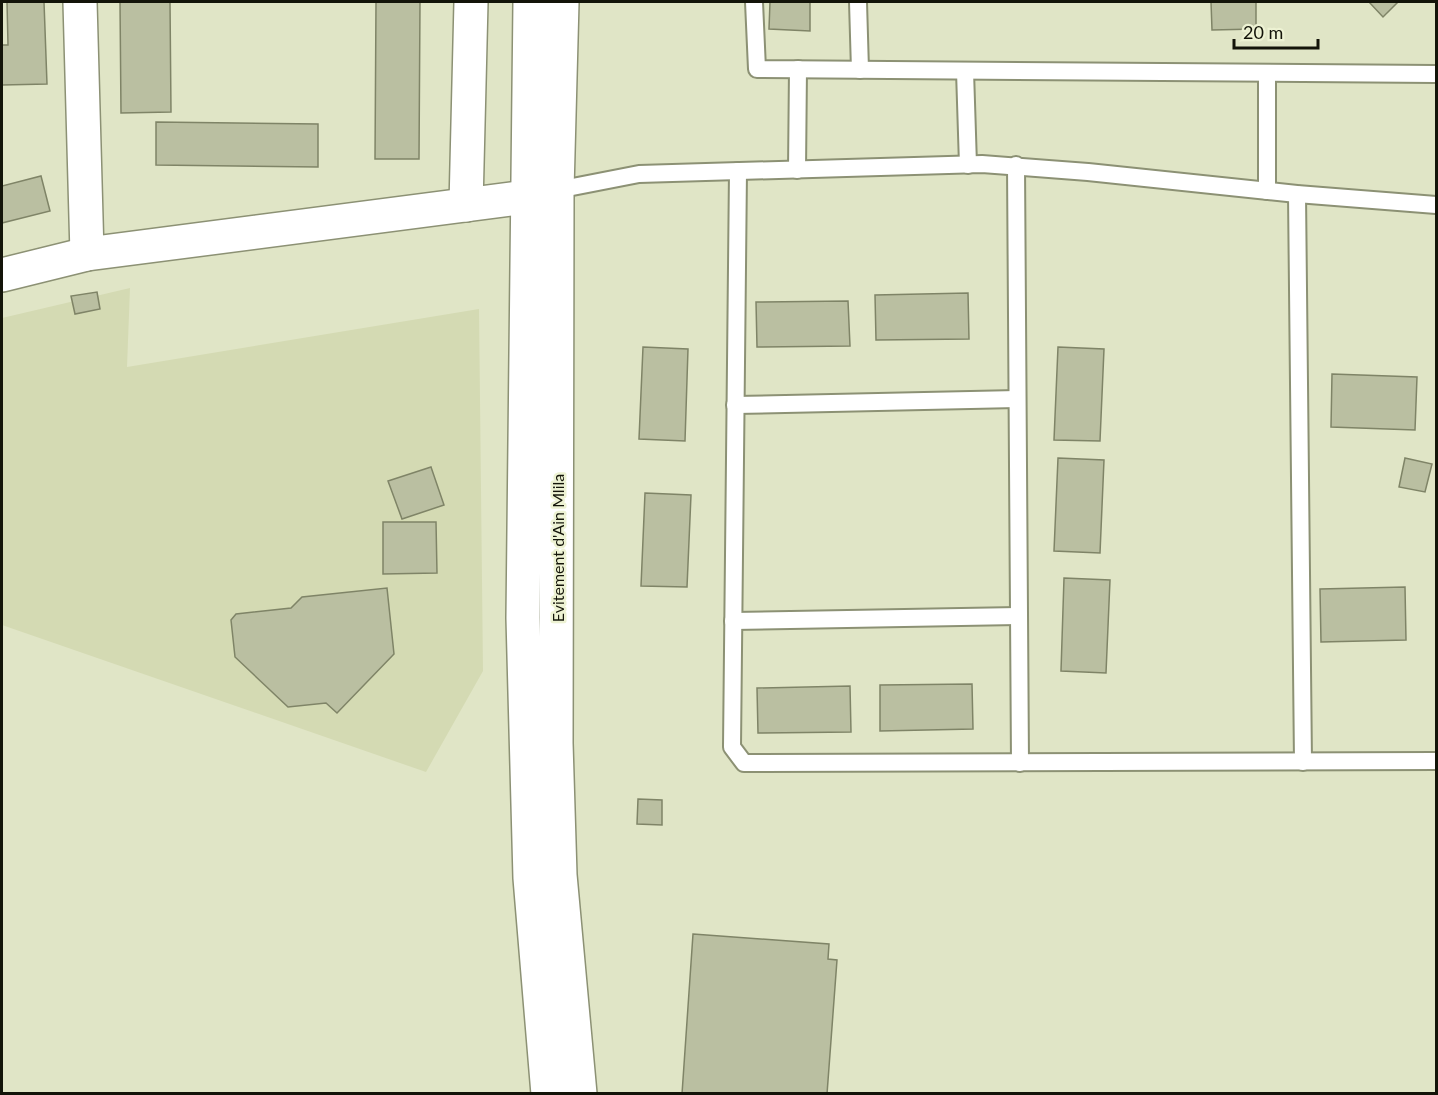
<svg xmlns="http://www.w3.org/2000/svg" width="1438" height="1095" viewBox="0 0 1438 1095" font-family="Lato,sans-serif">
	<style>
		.built { fill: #d4dab3 }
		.building { fill: #babfa1; stroke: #7f8467; stroke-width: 1.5 }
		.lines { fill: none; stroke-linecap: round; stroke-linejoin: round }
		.lane-casing { stroke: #8c9174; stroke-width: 20 }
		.street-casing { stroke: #8c9174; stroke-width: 36 }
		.highway-casing { stroke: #8c9174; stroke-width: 36 }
		.lane { stroke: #fff; stroke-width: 16 }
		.street { stroke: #fff; stroke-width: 33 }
		.highway { stroke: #fff; stroke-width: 33 }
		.labels { text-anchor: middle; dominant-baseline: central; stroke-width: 5; stroke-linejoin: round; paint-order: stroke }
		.street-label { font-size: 16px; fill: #131409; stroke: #edf2d3 }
	</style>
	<rect width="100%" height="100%" fill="#e0e5c6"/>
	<path class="built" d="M130 288 127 367 479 309 483 671 426 772 2 625V318Z"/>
	<g class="building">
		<path d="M7 2H44L47 84 2 85V45H8Z"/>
		<path d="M120 2H170L171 112 121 113Z"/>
		<path d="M376 2H420L419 159H375Z"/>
		<path d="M770 2H810V31L769 29Z"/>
		<path d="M1211 2H1256V29L1212 30Z"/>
		<path d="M1369 2H1398L1383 17Z"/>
		<path d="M156 122 318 124V167L156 165Z"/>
		<path d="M41 176 50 211 2 223V186Z"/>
		<path d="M97 292 100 309 75 314 71 296Z"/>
		<path d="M968 293 969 339 876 340 875 295Z"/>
		<path d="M848 301 850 346 757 347 756 302Z"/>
		<path d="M643 347 688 349 685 441 639 439Z"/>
		<path d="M1058 347 1104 349 1100 441 1054 440Z"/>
		<path d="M1332 374 1417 377 1415 430 1331 427Z"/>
		<path d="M1058 458 1104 460 1100 553 1054 551Z"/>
		<path d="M1405 458 1432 464 1425 492 1399 487Z"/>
		<path d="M431 467 444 505 402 519 388 481Z"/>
		<path d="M645 493 691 495 687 587 641 586Z"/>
		<path d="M383 522H436L437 573 383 574Z"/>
		<path d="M1064 578 1110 580 1106 673 1061 671Z"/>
		<path d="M1405 587 1406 640 1321 642 1320 589Z"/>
		<path d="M387 588 394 654 337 713 326 703 288 707 235 657 231 620 236 614 291 608 302 597Z"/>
		<path d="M972 684 973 729 880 731V685Z"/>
		<path d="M850 686 851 732 758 733 757 688Z"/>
		<path d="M638 799 662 800V825L637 824Z"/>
		<path d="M693 934 829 944 828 959 837 960 827 1094H682Z"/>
	</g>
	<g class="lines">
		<defs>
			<g id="lane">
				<path d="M754 2 757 69 1436 74"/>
				<path d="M858 2 860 70"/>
				<path d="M965 71 968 165"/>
				<path d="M1267 73V191"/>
				<path d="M1016 165 1020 763"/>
				<path d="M797 170 798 69"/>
				<path d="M738 171 732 747 744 763 1436 761"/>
				<path d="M557 190 639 174 982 164 1088 172 1297 194 1436 205"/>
				<path d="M1297 194 1303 762"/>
				<path d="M735 405 1017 399"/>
				<path d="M733 621 1019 616"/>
			</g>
			<g id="street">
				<path d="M80 2 87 254"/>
				<path d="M466 205 471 2"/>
				<path d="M2 275 87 254 527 197 556 190"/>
			</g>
			<g id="highway">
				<path d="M530 2 523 618 530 878 548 1094"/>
				<path d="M562 2 557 190 556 743 560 875 580 1094"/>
			</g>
		</defs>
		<use href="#lane" class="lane-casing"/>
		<use href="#street" class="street-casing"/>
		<use href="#highway" class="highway-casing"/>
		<use href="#lane" class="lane"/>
		<use href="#street" class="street"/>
		<use href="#highway" class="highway"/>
	</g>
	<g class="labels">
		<g class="street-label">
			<text transform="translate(557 548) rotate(-90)">Evitement d'Ain Mlila</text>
		</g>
	</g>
	<rect width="1438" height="1095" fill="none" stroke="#131409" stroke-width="6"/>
	<path d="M1234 39v9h84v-9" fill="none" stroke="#131409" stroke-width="3"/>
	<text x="1243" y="39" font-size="18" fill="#131409" stroke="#edf2d3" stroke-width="4.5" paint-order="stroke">20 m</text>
</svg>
